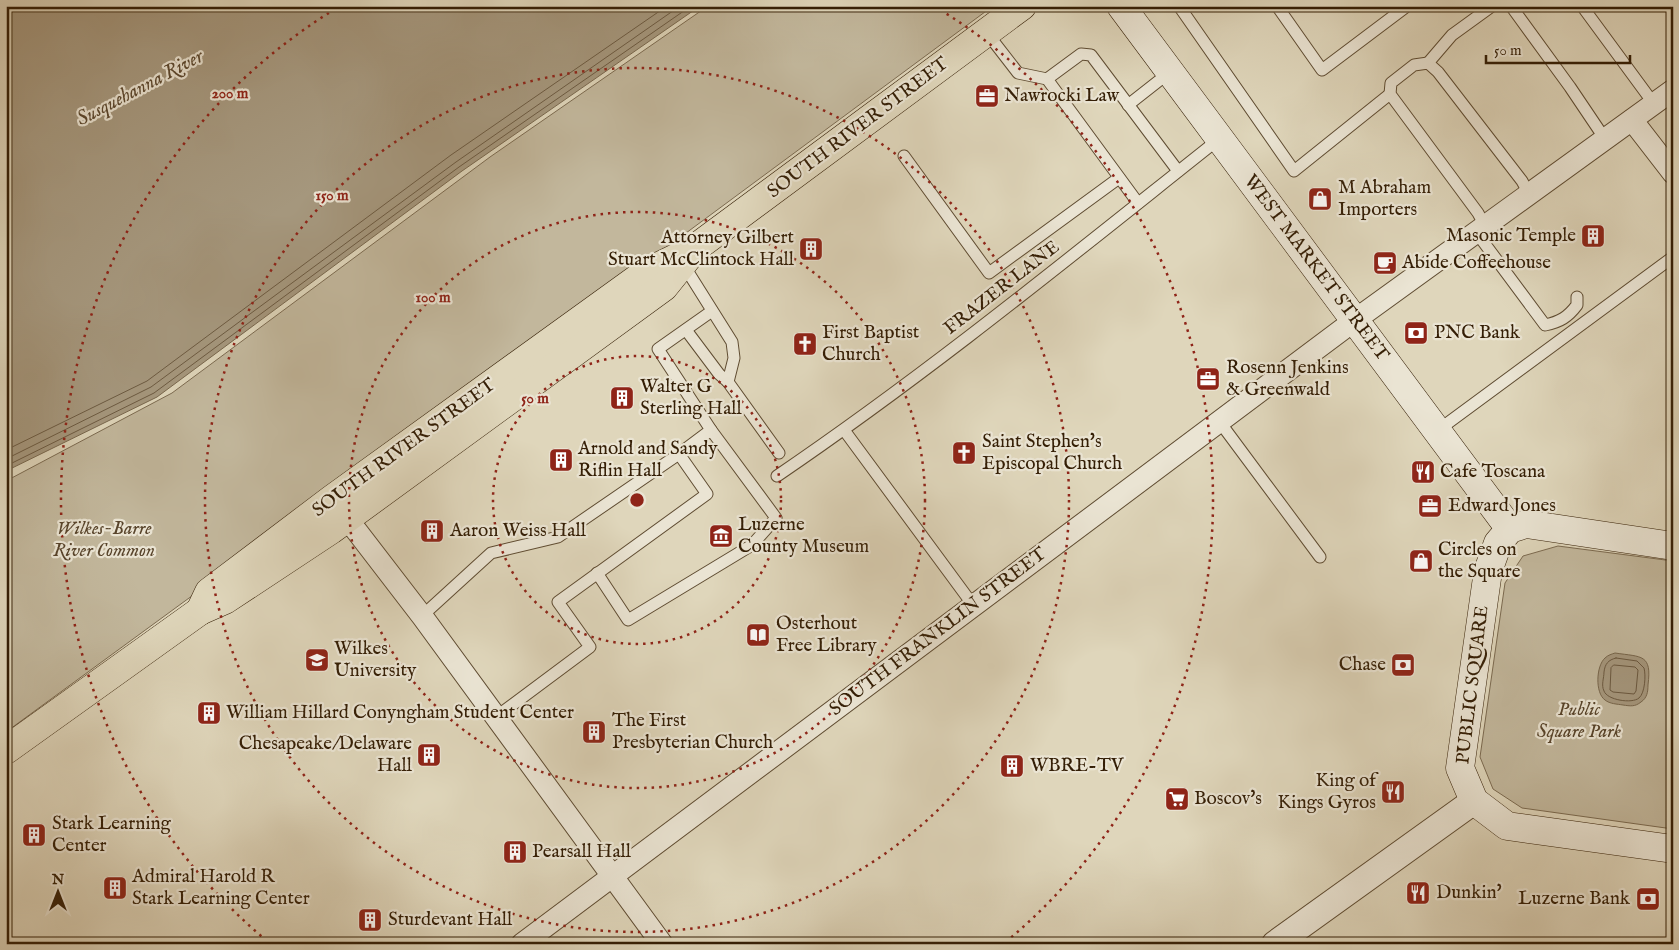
<svg xmlns="http://www.w3.org/2000/svg" width="1679" height="950" viewBox="0 0 1679 950" font-family="'IM FELL English',serif">
	<style>
		.green { fill: #c2b79c; stroke: #7b6a50 }
		.water { fill: #a5977d; stroke: #78674d }
		.lines { fill: none; stroke-linecap: round; stroke-linejoin: round }
		.shore { stroke: #6c5a41; stroke-width: 1 }
		.service-casing { stroke: #5f4c32; stroke-width: 13 }
		.minor-casing { stroke: #5f4c32; stroke-width: 23 }
		.tertiary-casing { stroke: #5f4c32; stroke-width: 28 }
		.secondary-casing { stroke: #341e05; stroke-width: 29 }
		.primary-casing { stroke: #341e05; stroke-width: 29 }
		.service { stroke: #eae4d3; stroke-width: 11 }
		.minor { stroke: #eae4d3; stroke-width: 21 }
		.tertiary { stroke: #eae4d3; stroke-width: 26 }
		.secondary { stroke: #eae4d3; stroke-width: 28 }
		.primary { stroke: #dfd6bb; stroke-width: 28 }
		.ring { fill: none; stroke: #8f2418; stroke-width: 2.5; stroke-dasharray: 2.5 5 }
		.labels { text-anchor: middle; dominant-baseline: central; stroke-width: 4.5; stroke-linejoin: round; paint-order: stroke }
		.poi-label { font-size: 19px; fill: #341e05; stroke: #eae4d3; text-anchor: start }
		.street-label { font-size: 19px; fill: #341e05; stroke: #eae4d3 }
		.park-label { font-size: 19px; font-style: italic; fill: #58442b; stroke: #eae4d3 }
		.water-label { font-size: 20px; font-style: italic; fill: #5c482f; stroke: #eae4d3 }
		.centre { fill: #8f2418; stroke: #eae4d3; stroke-width: 2.5 }
		.ring-label { font-size: 15px; text-anchor: middle; font-weight: bold; fill: #8f2418; stroke: #eae4d3; stroke-width: 4.5; stroke-linejoin: round; paint-order: stroke }
	</style>
	<rect width="100%" height="100%" fill="#dfd6bb"/>
	<filter id="stains"><feTurbulence type="fractalNoise" baseFrequency=".004" numOctaves="4"/><feColorMatrix values="0 0 0 0 .2 0 0 0 0 .09 0 0 0 0 .02 0 0 0 .5 -.17"/></filter>
	<radialGradient id="worn" r=".72"><stop offset=".6" stop-color="#630" stop-opacity="0"/><stop offset="1" stop-color="#630" stop-opacity=".3"/></radialGradient>
	<g class="green">
		<path d="M708 6H993L517 358 6 732V481L172 393 490 157Z"/>
		<path d="M1558 546 1673 561V829L1522 808 1493 789 1480 757 1505 583 1523 556Z"/>
	</g>
	<g class="water">
		<path d="M6 6H700L462 171 157 397 6 471Z"/>
		<path d="M1615 653C1642 657 1652 654 1648 685 1648 692 1647 698 1641 702 1635 707 1630 706 1623 705 1617 704 1610 704 1605 700 1595 693 1596 666 1605 658 1608 655 1612 654 1615 653Z"/>
	</g>
	<g class="lines">
		<g class="shore">
			<path d="M6 450 147 381 451 155 667 6"/>
			<path d="M6 459 151 387 456 162 680 6"/>
			<path d="M6 466 154 393 459 167 691 6"/>
			<path d="M1616 658 1637 661 1644 668C1646 675 1645 693 1639 698 1632 704 1607 700 1604 691 1601 685 1604 678 1604 672 1605 664 1608 660 1616 658Z"/>
			<path d="M1614 665 1635 667 1638 670 1636 691 1634 694 1613 692 1610 690 1611 668Z"/>
		</g>
		<defs>
			<g id="service">
				<path d="M1179 6 1294 171 1390 94"/>
				<path d="M1277 6 1322 70 1407 6"/>
				<path d="M1511 6 1570 87 1605 139"/>
				<path d="M1582 6 1654 104"/>
				<path d="M987 33 1018 73 1047 79 1138 203"/>
				<path d="M1428 63 1452 35 1492 6"/>
				<path d="M1047 79 1081 54 1091 55 1178 171"/>
				<path d="M1128 105 1170 72"/>
				<path d="M904 156 989 273 1119 178"/>
				<path d="M1485 226 1478 213 1390 94 1391 83 1414 65 1428 63 1438 72 1522 181 1529 194"/>
				<path d="M1476 232 1545 325C1560 322 1568 317 1577 305V297"/>
				<path d="M683 264 732 342 734 358 728 382 719 374 686 330"/>
				<path d="M728 382 779 453"/>
				<path d="M1219 421 1320 557"/>
				<path d="M844 430 973 605"/>
				<path d="M1437 431 1673 257"/>
				<path d="M679 454 711 430 658 349 712 311"/>
				<path d="M777 476C930 372 1074 254 1219 139"/>
				<path d="M597 573 628 620 752 545 776 518 711 430"/>
				<path d="M422 616 491 553 558 537 679 454 707 494 558 602 590 647 496 717"/>
			</g>
			<g id="minor">
				<path d="M1632 120 1673 173"/>
				<path d="M339 508 422 616 662 944"/>
				<path d="M522 944 1355 320 1673 90"/>
			</g>
			<path id="tertiary" d="M1275 944 1474 801"/>
			<g id="secondary">
				<path d="M1121 6 1510 529"/>
				<path d="M1673 546 1526 524 1510 529 1498 543 1488 571 1460 768 1474 801 1507 826 1673 849"/>
			</g>
			<g id="primary">
				<path d="M200 611 209 592 332 499 645 273 694 249 1022 6"/>
				<path d="M6 750 200 611 225 600 331 530 664 287 689 256"/>
			</g>
		</defs>
		<use href="#service" class="service-casing"/>
		<use href="#minor" class="minor-casing"/>
		<use href="#tertiary" class="tertiary-casing"/>
		<use href="#secondary" class="secondary-casing"/>
		<use href="#primary" class="primary-casing"/>
		<use href="#service" class="service"/>
		<use href="#minor" class="minor"/>
		<use href="#tertiary" class="tertiary"/>
		<use href="#secondary" class="secondary"/>
		<use href="#primary" class="primary"/>
	</g>
	<g class="ring">
		<circle cx="637" cy="500" r="144"/>
		<circle cx="637" cy="500" r="288"/>
		<circle cx="637" cy="500" r="432"/>
		<path d="M267 941A576 576 0 0 1 340 6M934 6A576 576 0 0 1 1007 941"/>
	</g>
	<defs>
		<symbol id="office-square" viewBox="-11 -11 22 22"><rect x="-9" y="-9" width="18" height="18" rx="4" fill="#8f2418" stroke="#eae4d3"/><path d="M-6-3h4V-5.5h4V-3h4V5H-6ZM-1-4.5V-3h2v-1.5ZM-6 0V1H6V0Z" fill="#fff"/></symbol>
		<symbol id="shop-square" viewBox="-11 -11 22 22"><rect x="-9" y="-9" width="18" height="18" rx="4" fill="#8f2418" stroke="#eae4d3"/><path d="M-5-2.5h2.3a2.7 3.5 0 0 1 5.4 0H5L5.5 6h-11ZM-1.5-2.5h3a1.5 2.3 0 0 0-3 0Z" fill="#fff"/></symbol>
		<symbol id="building-square" viewBox="-11 -11 22 22"><rect x="-9" y="-9" width="18" height="18" rx="4" fill="#8f2418" stroke="#eae4d3"/><path d="M-4-6H4V6H1V3H-1V6H-4ZM-2.5-4.3h1.7v1.8h-1.7ZM.8-4.3h1.7v1.8H.8ZM-2.5-1h1.7V.8h-1.7ZM.8-1h1.7V.8H.8Z" fill="#fff"/></symbol>
		<symbol id="cafe-square" viewBox="-11 -11 22 22"><rect x="-9" y="-9" width="18" height="18" rx="4" fill="#8f2418" stroke="#eae4d3"/><path d="M-5.5-4.5H6V0H3Q3 3.5 0 3.5H-2.5Q-5.5 3.5-5.5 0ZM3-3.2v2h1.7v-2ZM-6 4.5H4V6H-6Z" fill="#fff"/></symbol>
		<symbol id="bank-square" viewBox="-11 -11 22 22"><rect x="-9" y="-9" width="18" height="18" rx="4" fill="#8f2418" stroke="#eae4d3"/><path d="M-6-4H6V4H-6ZM0-2.3a2.3 2.3 0 1 0 0 4.6a2.3 2.3 0 1 0 0-4.6Z" fill="#fff"/></symbol>
		<symbol id="church-square" viewBox="-11 -11 22 22"><rect x="-9" y="-9" width="18" height="18" rx="4" fill="#8f2418" stroke="#eae4d3"/><path d="M-1.2-6h2.4v3.5h3.3v2.4h-3.3V6h-2.4V-.1h-3.3v-2.4h3.3Z" fill="#fff"/></symbol>
		<symbol id="restaurant-square" viewBox="-11 -11 22 22"><rect x="-9" y="-9" width="18" height="18" rx="4" fill="#8f2418" stroke="#eae4d3"/><path d="M-5-6h1v4h1v-4h1v4h1v-4h1v5L-1.5 .5V6h-2V.5L-5-1ZM5-6V6H3V1.5H1.5Q1.5-4 5-6Z" fill="#fff"/></symbol>
		<symbol id="museum-square" viewBox="-11 -11 22 22"><rect x="-9" y="-9" width="18" height="18" rx="4" fill="#8f2418" stroke="#eae4d3"/><path d="M0-6L6-3V-2H-6V-3ZM-5-1h2V3h-2ZM-1-1h2V3h-2ZM3-1h2V3H3ZM-6 4H6V6H-6Z" fill="#fff"/></symbol>
		<symbol id="library-square" viewBox="-11 -11 22 22"><rect x="-9" y="-9" width="18" height="18" rx="4" fill="#8f2418" stroke="#eae4d3"/><path d="M-6-4Q-3-5.5-.7-3.5V5Q-3 3-6 4ZM6-4Q3-5.5 .7-3.5V5Q3 3 6 4Z" fill="#fff"/></symbol>
		<symbol id="university-square" viewBox="-11 -11 22 22"><rect x="-9" y="-9" width="18" height="18" rx="4" fill="#8f2418" stroke="#eae4d3"/><path d="M0-5L7-2L0 1L-7-2ZM-4 1L0 2.5L4 1V4Q0 6-4 4Z" fill="#fff"/></symbol>
		<symbol id="supermarket-square" viewBox="-11 -11 22 22"><rect x="-9" y="-9" width="18" height="18" rx="4" fill="#8f2418" stroke="#eae4d3"/><path d="M-6-5.5h2.5l.6 2H6L4.5 2H-2.5L-4.4-4H-6ZM-1.5 3.2a1.3 1.3 0 1 0 .1 0ZM3 3.2a1.3 1.3 0 1 0 .1 0Z" fill="#fff"/></symbol>
	</defs>
	<g fill-rule="evenodd">
		<use href="#office-square" x="973" y="82" width="28" height="28"/>
		<use href="#shop-square" x="1306" y="185" width="28" height="28"/>
		<use href="#building-square" x="1579" y="222" width="28" height="28"/>
		<use href="#building-square" x="797" y="235" width="28" height="28"/>
		<use href="#cafe-square" x="1371" y="249" width="28" height="28"/>
		<use href="#bank-square" x="1402" y="319" width="28" height="28"/>
		<use href="#church-square" x="791" y="330" width="28" height="28"/>
		<use href="#office-square" x="1194" y="365" width="28" height="28"/>
		<use href="#building-square" x="608" y="384" width="28" height="28"/>
		<use href="#church-square" x="950" y="439" width="28" height="28"/>
		<use href="#building-square" x="547" y="446" width="28" height="28"/>
		<use href="#restaurant-square" x="1409" y="458" width="28" height="28"/>
		<use href="#office-square" x="1416" y="492" width="28" height="28"/>
		<use href="#building-square" x="418" y="517" width="28" height="28"/>
		<use href="#museum-square" x="707" y="522" width="28" height="28"/>
		<use href="#shop-square" x="1407" y="547" width="28" height="28"/>
		<use href="#library-square" x="744" y="621" width="28" height="28"/>
		<use href="#university-square" x="303" y="646" width="28" height="28"/>
		<use href="#bank-square" x="1389" y="651" width="28" height="28"/>
		<use href="#building-square" x="195" y="699" width="28" height="28"/>
		<use href="#building-square" x="580" y="718" width="28" height="28"/>
		<use href="#building-square" x="415" y="741" width="28" height="28"/>
		<use href="#building-square" x="998" y="752" width="28" height="28"/>
		<use href="#restaurant-square" x="1379" y="778" width="28" height="28"/>
		<use href="#supermarket-square" x="1163" y="785" width="28" height="28"/>
		<use href="#building-square" x="20" y="821" width="28" height="28"/>
		<use href="#building-square" x="501" y="838" width="28" height="28"/>
		<use href="#building-square" x="101" y="874" width="28" height="28"/>
		<use href="#restaurant-square" x="1404" y="879" width="28" height="28"/>
		<use href="#bank-square" x="1634" y="885" width="28" height="28"/>
		<use href="#building-square" x="356" y="906" width="28" height="28"/>
	</g>
	<g class="labels">
		<g class="poi-label">
			<text x="1004" y="96">Nawrocki Law</text>
			<text x="1338" y="188">M Abraham<tspan x="1338" dy="22">Importers</tspan></text>
			<text x="1576" y="236" text-anchor="end">Masonic Temple</text>
			<text x="794" y="238" text-anchor="end">Attorney Gilbert<tspan x="794" dy="22">Stuart McClintock Hall</tspan></text>
			<text x="1402" y="263">Abide Coffeehouse</text>
			<text x="822" y="333">First Baptist<tspan x="822" dy="22">Church</tspan></text>
			<text x="1434" y="333">PNC Bank</text>
			<text x="1226" y="368">Rosenn Jenkins<tspan x="1226" dy="22">&amp; Greenwald</tspan></text>
			<text x="640" y="387">Walter G<tspan x="640" dy="22">Sterling Hall</tspan></text>
			<text x="982" y="442">Saint Stephen's<tspan x="982" dy="22">Episcopal Church</tspan></text>
			<text x="578" y="449">Arnold and Sandy<tspan x="578" dy="22">Riflin Hall</tspan></text>
			<text x="1440" y="472">Cafe Toscana</text>
			<text x="1448" y="506">Edward Jones</text>
			<text x="738" y="525">Luzerne<tspan x="738" dy="22">County Museum</tspan></text>
			<text x="450" y="531">Aaron Weiss Hall</text>
			<text x="1438" y="550">Circles on<tspan x="1438" dy="22">the Square</tspan></text>
			<text x="776" y="624">Osterhout<tspan x="776" dy="22">Free Library</tspan></text>
			<text x="334" y="649">Wilkes<tspan x="334" dy="22">University</tspan></text>
			<text x="1386" y="665" text-anchor="end">Chase</text>
			<text x="226" y="713">William Hillard Conyngham Student Center</text>
			<text x="612" y="721">The First<tspan x="612" dy="22">Presbyterian Church</tspan></text>
			<text x="412" y="744" text-anchor="end">Chesapeake/Delaware<tspan x="412" dy="22">Hall</tspan></text>
			<text x="1030" y="766">WBRE-TV</text>
			<text x="1376" y="781" text-anchor="end">King of<tspan x="1376" dy="22">Kings Gyros</tspan></text>
			<text x="1194" y="799">Boscov's</text>
			<text x="52" y="824">Stark Learning<tspan x="52" dy="22">Center</tspan></text>
			<text x="532" y="852">Pearsall Hall</text>
			<text x="132" y="877">Admiral Harold R<tspan x="132" dy="22">Stark Learning Center</tspan></text>
			<text x="1436" y="893">Dunkin'</text>
			<text x="1630" y="899" text-anchor="end">Luzerne Bank</text>
			<text x="388" y="920">Sturdevant Hall</text>
		</g>
		<g class="street-label">
			<text transform="translate(858 128) rotate(-37)">SOUTH RIVER STREET</text>
			<text transform="translate(1316 268) rotate(53)">WEST MARKET STREET</text>
			<text transform="translate(1002 288) rotate(-38)">FRAZER LANE</text>
			<text transform="translate(404 448) rotate(-36)">SOUTH RIVER STREET</text>
			<text transform="translate(938 632) rotate(-37)">SOUTH FRANKLIN STREET</text>
			<text transform="translate(1473 685) rotate(-83)">PUBLIC SQUARE</text>
		</g>
		<g class="park-label">
			<text x="104" y="529">Wilkes-Barre<tspan x="104" dy="22">River Common</tspan></text>
			<text x="1579" y="710">Public<tspan x="1579" dy="22">Square Park</tspan></text>
		</g>
		<g class="water-label">
			<text transform="translate(140 88) rotate(-28)">Susquehanna River</text>
		</g>
	</g>
	<circle cx="637" cy="500" r="8" class="centre"/>
	<g class="ring-label">
		<text x="230" y="98">200 m</text>
		<text x="332" y="200">150 m</text>
		<text x="433" y="302">100 m</text>
		<text x="535" y="403">50 m</text>
	</g>
	<rect width="1679" height="950" fill="none" stroke="#dfd6bb" stroke-width="25"/>
	<rect x="8" y="8" width="1664" height="935" fill="none" stroke="#341e05" stroke-width="2.5"/>
	<rect x="12" y="12" width="1654" height="925" fill="none" stroke="#341e05"/>
	<g transform="translate(58 892)" stroke="#eae4d3" stroke-width="4" paint-order="stroke">
	<path d="M0-4L9 19L0 12L-9 19Z" fill="#341e05"/>
	<text y="-8" font-size="14" font-weight="bold" text-anchor="middle" fill="#341e05">N</text>
	</g>
	<path d="M1486 55v8h144v-8" fill="none" stroke="#341e05" stroke-width="2.5"/>
	<text x="1494" y="55" font-size="15" fill="#341e05" stroke="#eae4d3" stroke-width="4" paint-order="stroke">50 m</text>
	<rect width="100%" height="100%" filter="url(#stains)"/>
	<rect width="100%" height="100%" fill="url(#worn)"/>
</svg>
